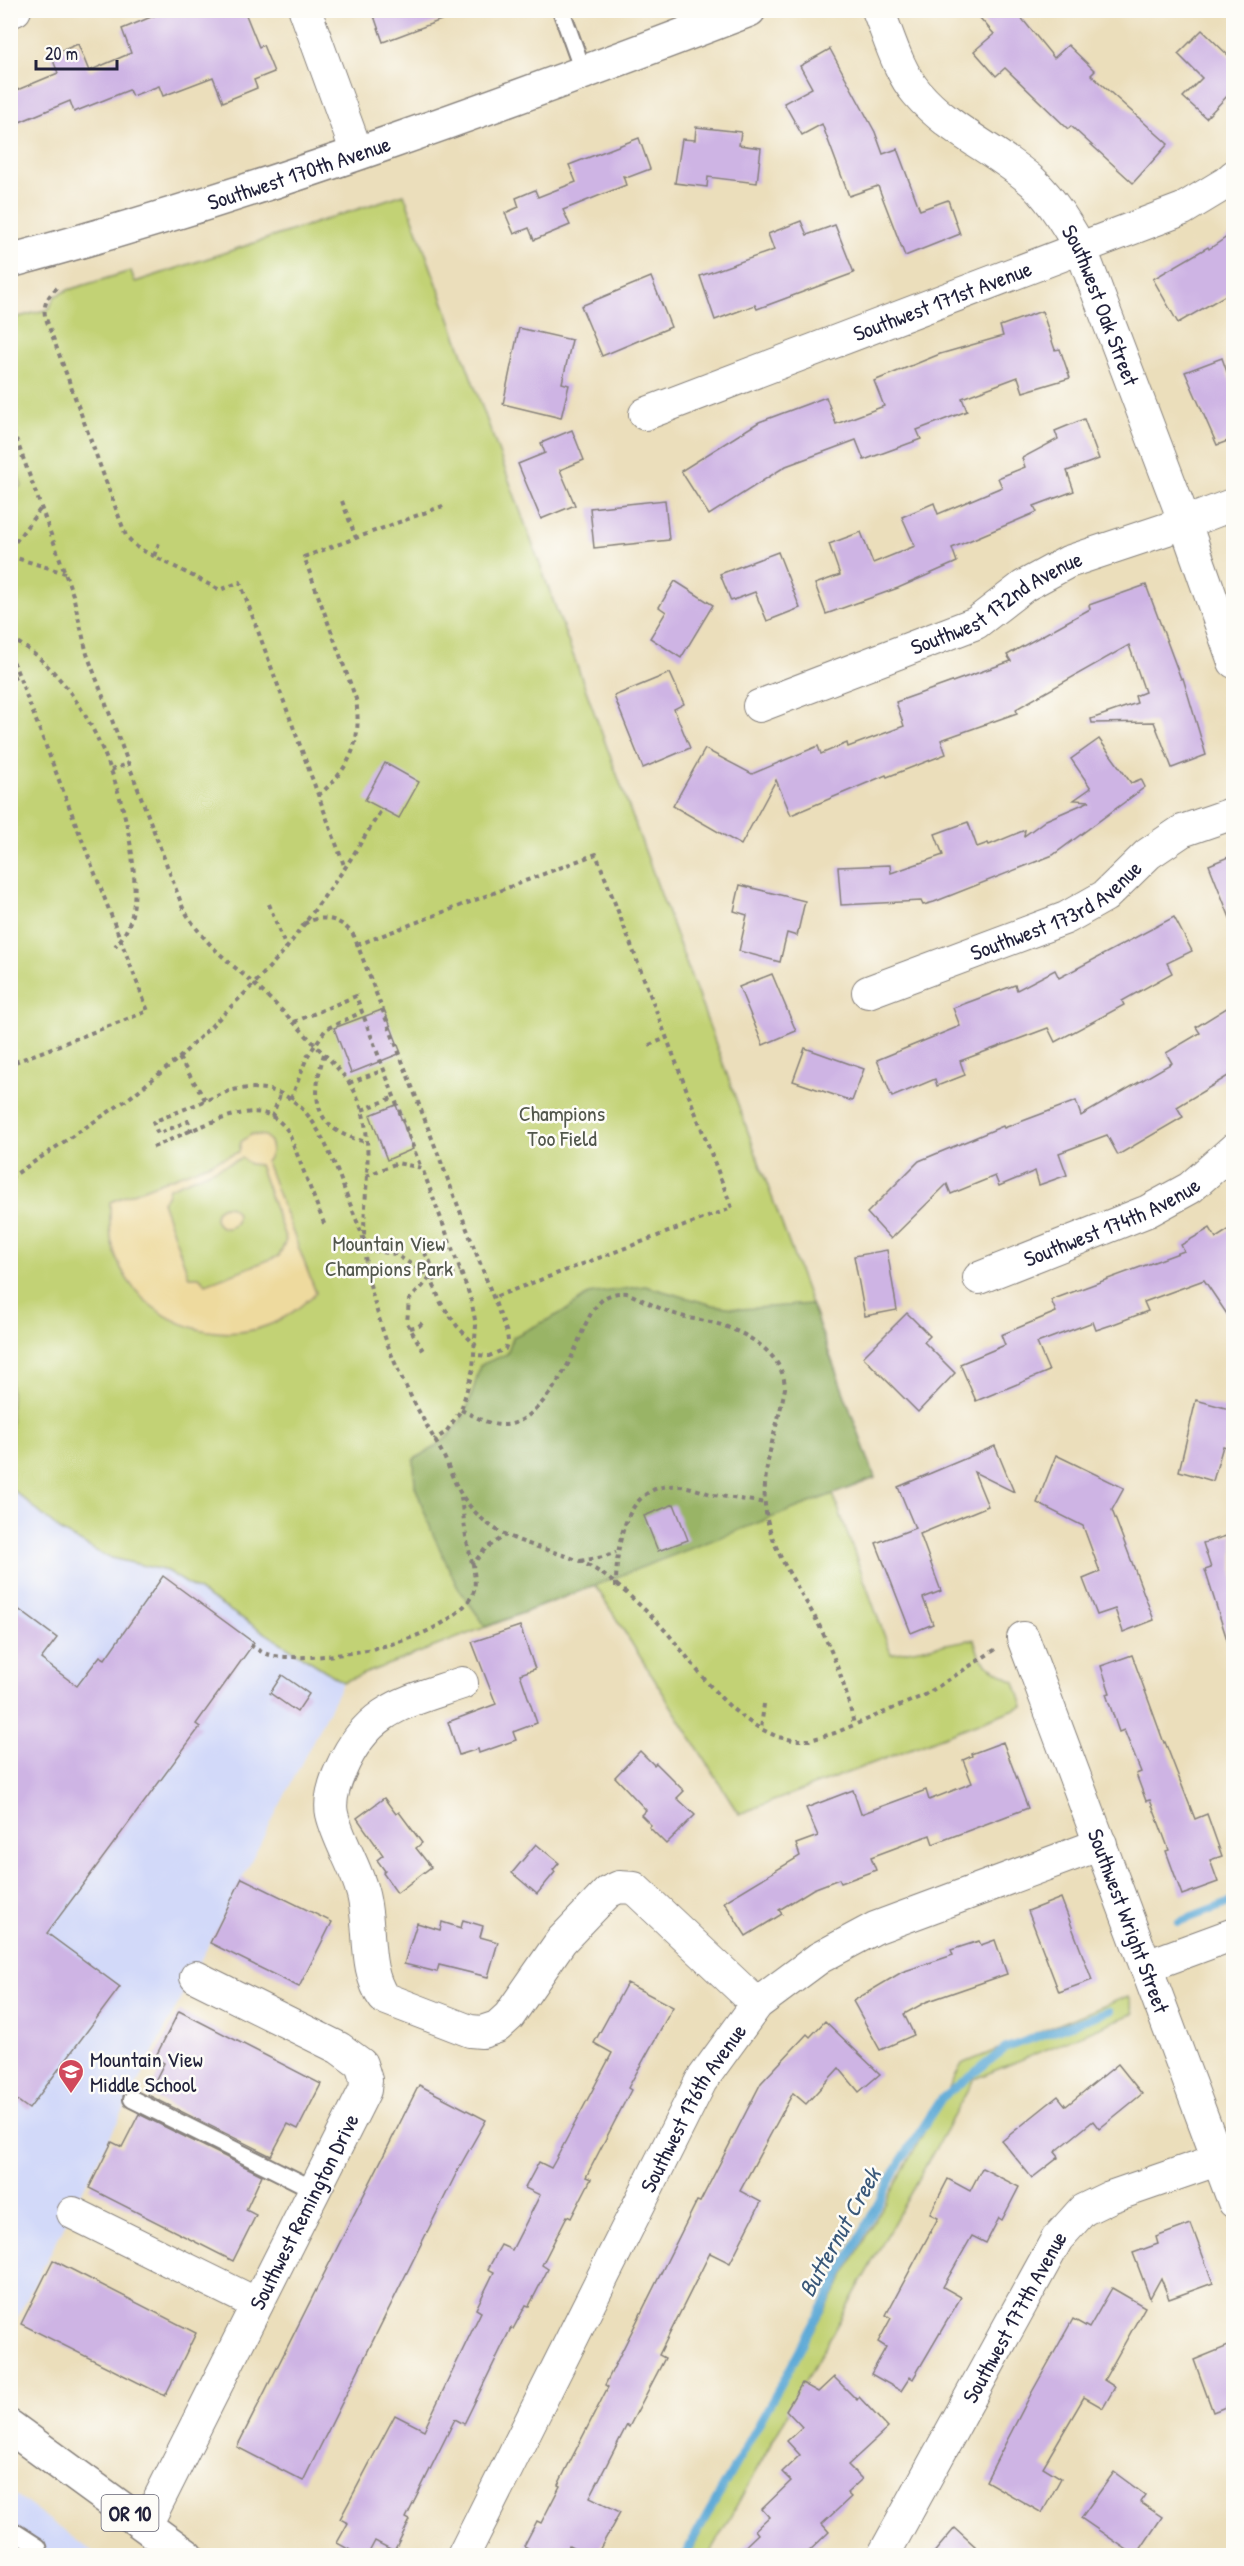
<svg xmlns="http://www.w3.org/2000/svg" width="1244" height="2566" viewBox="0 0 1244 2566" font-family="'Patrick Hand',sans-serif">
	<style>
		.built { fill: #d2d9f9 }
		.green { fill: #c2d274; stroke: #727a58; stroke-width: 1.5 }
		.forest { fill: #99b466; stroke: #5e6b50; stroke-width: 1.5 }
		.sand { fill: #eeda9e; stroke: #887e6c; stroke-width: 1.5; fill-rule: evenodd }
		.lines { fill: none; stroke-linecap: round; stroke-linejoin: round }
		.stream { stroke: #5eaad7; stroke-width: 8 }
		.building { fill: #ceb4e4 }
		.service-casing { stroke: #86807b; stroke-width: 20 }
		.minor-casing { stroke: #86807b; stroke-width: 34 }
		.secondary-casing { stroke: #86807b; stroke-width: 36 }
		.primary-casing { stroke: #86807b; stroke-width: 36 }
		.path { stroke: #86807b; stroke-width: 4; stroke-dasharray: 4.5 4.5; stroke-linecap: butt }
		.service { stroke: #fff; stroke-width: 16 }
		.minor { stroke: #fff; stroke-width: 32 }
		.secondary { stroke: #fff; stroke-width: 33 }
		.primary { stroke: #fff; stroke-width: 33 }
		.labels { text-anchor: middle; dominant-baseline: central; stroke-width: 5; stroke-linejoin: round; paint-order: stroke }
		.shield { fill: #fdfcf7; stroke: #646373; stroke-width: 1.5 }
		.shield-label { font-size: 21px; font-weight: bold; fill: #22223b }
		.street-label { font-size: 22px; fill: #22223b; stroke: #fdfcf7 }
		.park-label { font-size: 22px; fill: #52574c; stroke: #fdfcf7 }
		.poi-label { font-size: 22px; fill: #22223b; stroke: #fdfcf7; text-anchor: start }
		.water-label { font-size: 24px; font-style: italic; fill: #3a5879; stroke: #fdfcf7 }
	</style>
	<rect width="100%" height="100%" fill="#fdfcf7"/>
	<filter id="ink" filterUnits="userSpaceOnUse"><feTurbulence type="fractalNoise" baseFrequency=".0167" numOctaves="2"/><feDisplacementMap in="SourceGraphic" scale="12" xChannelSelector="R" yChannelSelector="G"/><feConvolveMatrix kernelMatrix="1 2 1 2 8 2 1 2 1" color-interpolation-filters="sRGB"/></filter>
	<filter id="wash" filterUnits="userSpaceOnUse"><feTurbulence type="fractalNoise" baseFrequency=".008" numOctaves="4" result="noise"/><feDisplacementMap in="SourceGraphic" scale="24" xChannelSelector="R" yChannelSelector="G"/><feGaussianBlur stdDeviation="1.35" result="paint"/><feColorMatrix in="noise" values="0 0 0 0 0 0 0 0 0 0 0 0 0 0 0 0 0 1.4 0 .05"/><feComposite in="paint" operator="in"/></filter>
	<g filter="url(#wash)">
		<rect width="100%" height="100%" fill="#ebdebb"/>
		<g class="built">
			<path d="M11 1488 62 1532 107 1557 167 1571 343 1682 11 2330Z"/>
			<path d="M11 2491 96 2555H11Z"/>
		</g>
		<g class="green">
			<path d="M404 194 875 1478 833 1494 891 1654 974 1639 979 1655 986 1664 1015 1682 1023 1706 739 1814 595 1585 343 1682 167 1571 107 1557 62 1532 11 1488 10 491 22 486 11 456V319L49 309 55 296 68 290 131 271 135 282Z"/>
			<path d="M1128 1996 1134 2013 974 2079 709 2555 688 2556 962 2064Z"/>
		</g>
		<path class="forest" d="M645 1286 713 1305 741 1309 811 1304 875 1478 486 1627 457 1586 432 1532 415 1486 414 1459C462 1435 467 1415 480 1365L507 1354 513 1337 565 1311 589 1294Z"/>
		<g class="sand">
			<path d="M252 1134 265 1136C274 1144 273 1153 266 1162L316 1293C300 1307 286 1319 266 1326 203 1349 127 1311 112 1243 109 1230 110 1215 110 1202L239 1152 241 1142ZM242 1158 250 1164 259 1165 286 1240 279 1256 206 1284 199 1277H189L162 1202 167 1196 169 1188Z"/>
			<circle cx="226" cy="1217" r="11"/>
		</g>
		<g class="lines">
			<g class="stream">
				<path d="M1179 1922 1234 1901"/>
				<path d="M684 2556 783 2381 900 2162 942 2098 1006 2048 1110 2011"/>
			</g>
		</g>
		<g id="blocks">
			<g class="building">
				<path d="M168 10H244L259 47 263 45 274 72 254 80 257 88 223 102 213 77 163 96 159 86 132 96 129 90 74 112 70 101 10 126V93L58 73 51 55 78 44 89 71 131 53 122 29Z"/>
				<path d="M372 10H460V13L383 42Z"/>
				<path d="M973 10H1015L1054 58 1068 45 1095 71 1091 75 1168 144 1133 183 1071 126 1068 129 1005 68 996 76 974 51 994 34Z"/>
				<path d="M1202 30 1233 60V90L1206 118 1183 97 1202 78 1178 54Z"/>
				<path d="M830 49 875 132 883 154 897 149 920 210 948 200 960 234 905 256 878 186 849 196 822 124 802 135 784 103 812 88 800 66Z"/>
				<path d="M696 127 741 132 739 145 761 148 757 183 708 177 707 187 675 183 682 139 695 140Z"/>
				<path d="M639 138 650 169 629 177 623 176 626 185 563 210 570 225 534 240 529 228 514 234 505 213 519 207 516 198 535 190 538 197 576 182 569 165Z"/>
				<path d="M801 221 807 235 835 225 854 273 757 309 755 305 715 320 700 276 774 250 768 234Z"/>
				<path d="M1233 233V291L1178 323 1153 279 1208 247 1209 249Z"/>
				<path d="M651 277 671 327 602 356 581 306Z"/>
				<path d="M1042 311 1055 350 1060 349 1070 378 1023 392 1018 377 962 398 967 411 917 430 921 439 864 460 856 440 786 466 709 515 681 471 759 422 826 397 836 424 884 406 874 381 940 354 1003 336 1000 326Z"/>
				<path d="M519 328 572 340 562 383 569 385 561 418 503 404Z"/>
				<path d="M1222 358 1233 389V439L1217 445 1185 372Z"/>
				<path d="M1084 419 1099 459 1067 471 1074 491 1034 506 1037 512 952 548 957 562 898 588 826 614 815 584 840 575 829 544 861 532 873 563 915 546 902 517 934 503 938 514 1002 487 998 478 1025 467 1022 458 1058 439 1055 431Z"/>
				<path d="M572 430 584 460 560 470 575 505 541 519 518 464 545 453 541 443Z"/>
				<path d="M665 500 669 540 594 548 590 508Z"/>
				<path d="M778 552 800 608 767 621 755 592 731 601 720 574Z"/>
				<path d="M675 581 713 605 681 658 650 638 666 612 659 607Z"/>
				<path d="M1146 585 1181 679 1183 678 1206 755 1172 768 1154 722 1092 723 1091 719 1137 703 1135 696 1145 692 1129 645 1016 709 1017 713 941 740 946 754 887 777 886 775 791 815 776 780 741 845 673 806 705 749 752 774 818 746 821 754 847 743 848 747 904 726 896 702 1011 661 1007 655 1090 609 1089 605Z"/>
				<path d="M670 673 684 704 674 709 690 748 643 768 614 696Z"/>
				<path d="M1099 739 1131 783 1141 779 1145 787 1053 855 934 902 923 905 921 901 841 905 838 867 890 865 891 873 943 855 935 834 968 822 977 847 988 843 989 845 1025 830 1024 836 1046 820 1090 801 1074 800 1091 788 1071 759Z"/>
				<path d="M385 763 419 782 399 818 365 800Z"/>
				<path d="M1233 855V923H1232L1209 865Z"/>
				<path d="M740 885 805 901 797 936 787 933 780 962 739 951 747 915 734 911Z"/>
				<path d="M1174 917 1192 951 1167 963 1172 973 1122 1001 1124 1005 1055 1042 1048 1028 960 1061 965 1075 937 1086 935 1079 892 1097 877 1060 960 1026 953 1008 1015 985 1017 990 1055 970 1059 978Z"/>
				<path d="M772 974 796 1031 763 1045 739 987Z"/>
				<path d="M1233 1004V1073L1177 1107 1183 1117 1118 1155 1107 1135 1059 1153 1067 1175 1039 1185 1035 1171 999 1186 995 1176 951 1194 947 1184 891 1239 867 1213 919 1161 1003 1126 1004 1128 1076 1101 1081 1116 1172 1063 1166 1053 1200 1033 1196 1027Z"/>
				<path d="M384 1009 401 1053 351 1073 334 1028Z"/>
				<path d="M805 1048 864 1069 852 1101 793 1081Z"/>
				<path d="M396 1105 413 1149 387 1160 370 1115Z"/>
				<path d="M1233 1227V1323L1204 1280 1144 1302 1148 1311 1111 1325 1096 1330 1093 1322 1037 1343 1049 1371 976 1401 960 1364 1005 1345 1001 1335 1056 1312 1051 1300 1184 1251 1181 1245 1210 1228 1216 1238Z"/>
				<path d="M887 1250 897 1310 865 1316 854 1256Z"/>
				<path d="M907 1313 930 1336 924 1342 955 1373 918 1412 863 1357Z"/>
				<path d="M1196 1400 1233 1410V1449L1223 1446 1213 1481 1179 1471Z"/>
				<path d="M995 1446 1014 1492 974 1472 988 1506 920 1534 941 1591 923 1598 933 1624 911 1633 876 1543 915 1528 898 1487Z"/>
				<path d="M1056 1455 1124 1488 1112 1510 1154 1620 1123 1632 1115 1609 1097 1615 1083 1579 1100 1572 1083 1526 1037 1503Z"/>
				<path d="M674 1504 688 1540 658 1551 644 1516Z"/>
				<path d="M1233 1534V1646H1229L1205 1570 1211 1568 1203 1543Z"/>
				<path d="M163 1576 254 1643 196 1724 200 1727 47 1933 120 1987 29 2109 10 2095V1603L57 1638 41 1659 77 1686 100 1656 105 1659Z"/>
				<path d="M520 1626 535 1669 520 1674 537 1723 513 1732 516 1740 479 1753 478 1749 459 1755 448 1722 496 1704 472 1642Z"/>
				<path d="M1132 1655 1164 1743 1165 1742 1195 1819 1207 1814 1222 1856 1210 1860 1218 1882 1182 1895 1166 1851 1169 1850 1150 1800 1146 1801 1136 1774 1141 1772 1124 1730 1119 1732 1106 1694 1110 1693 1101 1666Z"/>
				<path d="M282 1675 309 1694 297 1712 270 1693Z"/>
				<path d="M1003 1742 1028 1808 933 1844 930 1835 871 1857 876 1870 841 1883 839 1879 813 1889 779 1910 782 1914 746 1936 724 1902 800 1856 796 1844 818 1836 806 1808 853 1790 861 1814 926 1790 929 1800 972 1783 963 1760 972 1756 971 1754Z"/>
				<path d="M640 1751 654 1765 656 1763 684 1791 677 1798 695 1815 666 1844 649 1827 651 1825 641 1815 646 1810 615 1777Z"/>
				<path d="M384 1798 396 1814 399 1812 422 1843 416 1848 431 1867 397 1893 383 1873 385 1871 377 1860 383 1855 357 1818Z"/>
				<path d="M536 1844 559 1863 553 1870 555 1872 537 1894 512 1873Z"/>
				<path d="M242 1878 332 1922 299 1987 210 1943Z"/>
				<path d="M1061 1898 1092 1980 1059 1992 1028 1911Z"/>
				<path d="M463 1920 483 1926 480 1937 498 1942 488 1977 439 1965 437 1972 404 1964 417 1923 440 1930 442 1922 461 1928Z"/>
				<path d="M995 1940 1007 1974 926 2002 904 2014 914 2035 880 2050 853 2001 902 1972 953 1955 951 1950 979 1941 981 1945Z"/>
				<path d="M627 1983 673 2007 628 2088 631 2090 586 2177 591 2179 571 2218 567 2216 542 2265 548 2269 529 2306 526 2305 513 2329 511 2328 464 2424 455 2419 406 2518 410 2520 394 2551 375 2541 367 2556H361L337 2543 348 2523 340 2519 395 2415 424 2430 481 2312 476 2309 494 2272 488 2269 501 2245 512 2250 540 2195 525 2188 539 2162 551 2168 555 2161 612 2053 594 2043Z"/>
				<path d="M179 2011 321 2084 298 2129 288 2124 271 2156 148 2095 164 2063 155 2058Z"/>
				<path d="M825 2021 880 2074 859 2092 839 2068 806 2104 793 2093 740 2191 761 2202 730 2263 710 2253 659 2355 665 2358 629 2427 627 2425 590 2497 620 2512 596 2556H587L569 2546 563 2556H524L528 2548 524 2546 537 2521 541 2523 560 2486 558 2485 608 2387 605 2385 697 2201 700 2202 761 2083 807 2034 810 2037Z"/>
				<path d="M1118 2064 1142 2094 1099 2129 1093 2121 1055 2152 1059 2157 1032 2178 1002 2141 1058 2096 1066 2106Z"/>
				<path d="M419 2085 486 2120 460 2166 303 2481 237 2447Z"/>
				<path d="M139 2114 262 2175 246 2210 256 2215 233 2261 89 2188 112 2142 122 2147Z"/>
				<path d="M982 2168 1019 2187 1002 2220 999 2218 986 2243 972 2236 943 2287 961 2297 913 2379 910 2377 901 2391 871 2374 886 2347 878 2342 891 2318 886 2315 938 2218 930 2214 948 2179 970 2191Z"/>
				<path d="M1191 2224 1213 2283 1169 2299 1161 2278 1150 2298 1133 2253 1158 2244 1156 2237Z"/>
				<path d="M53 2260 196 2333 165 2396 21 2324Z"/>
				<path d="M1112 2288 1145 2307 1104 2380 1115 2387 1103 2408 1084 2397 1043 2467 1061 2478 1042 2513 986 2481 1032 2392 1073 2319 1089 2328Z"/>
				<path d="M1233 2344V2404L1213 2412 1194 2360Z"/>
				<path d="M834 2377 857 2400 859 2397 888 2428 848 2465 862 2479 847 2493 851 2497 822 2524 829 2532 804 2556H735L758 2534 755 2530 769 2517 762 2509 791 2481 782 2472 800 2455 787 2441 802 2427 786 2410 802 2383 818 2392Z"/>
				<path d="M1114 2472 1145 2495 1140 2502 1162 2517 1136 2556 1081 2518Z"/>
				<path d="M955 2528 986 2556H931Z"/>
			</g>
		</g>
	</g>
	<g filter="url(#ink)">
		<use href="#blocks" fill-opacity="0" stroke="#86807b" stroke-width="1.5"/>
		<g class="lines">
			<defs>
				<g id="service">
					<path d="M561 10 584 74"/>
					<path d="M132 2099 315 2190"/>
					<path d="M10 2529 38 2547 41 2556"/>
					<path d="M11 2529 13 2556"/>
				</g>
				<g id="minor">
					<path d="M305 10 357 153"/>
					<path id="s1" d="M878 10C889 37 898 71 917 93 949 131 996 149 1033 182 1053 201 1067 225 1081 249L1185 523 1234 662"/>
					<path d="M10 12 15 10"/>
					<path id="s2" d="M645 414 1183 209 1226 183 1234 176"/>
					<path id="s3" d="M759 706 976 623 1024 586 1068 562 1185 523 1234 504"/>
					<path id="s4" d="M868 992 1066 918 1105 896 1148 854 1182 831 1234 813"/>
					<path id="s5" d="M979 1278 1148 1211 1190 1188 1234 1149"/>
					<path id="s6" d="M1023 1638 1234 2202"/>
					<path d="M462 1683C404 1703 368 1708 341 1769 335 1782 329 1800 332 1814 338 1840 355 1865 362 1891 372 1923 363 1970 384 1998L470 2031 482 2032 497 2027 509 2016 561 1941 608 1892 619 1887 634 1888 757 2004"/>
					<path d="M1147 1966 1234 1934"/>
					<path d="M73 2213 257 2304"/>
					<path id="s7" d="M146 2525 365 2090 366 2080 361 2064 339 2048 196 1977"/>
					<path id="s8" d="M463 2556 701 2081 757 2004 819 1958 875 1928 1101 1844"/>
					<path id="s9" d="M883 2556 1057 2239 1083 2210 1110 2197 1217 2160"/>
				</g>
				<g id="secondary">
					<path id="s10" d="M10 261C261 193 506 103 749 10"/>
				</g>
				<path id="primary" d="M10 2427 187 2556"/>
			</defs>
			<use href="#service" class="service-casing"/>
			<use href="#minor" class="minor-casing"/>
			<use href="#secondary" class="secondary-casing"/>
			<use href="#primary" class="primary-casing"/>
			<g class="path">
				<path d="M57 288C48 296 43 304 45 316L126 536 138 548 220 590 240 582 345 868"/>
				<path d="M10 422 73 595 87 654 183 908C204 944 226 959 256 986 277 1005 297 1025 316 1046 332 1062 351 1080 359 1101 377 1149 360 1205 365 1255 367 1276 373 1298 379 1318 392 1365 416 1407 440 1449 448 1463 454 1484 463 1497 474 1513 489 1527 506 1535 529 1546 554 1551 577 1560 602 1570 627 1593 646 1611 688 1649 710 1701 761 1729"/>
				<path d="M342 501 356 538"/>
				<path d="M10 549 41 508"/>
				<path d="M10 556 65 573"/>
				<path d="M154 556 159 543"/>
				<path d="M10 638C84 677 125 785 133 864 136 892 137 924 115 946"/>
				<path d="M10 653 148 1011 10 1064"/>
				<path d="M12 678 19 675"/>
				<path d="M111 770 129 763"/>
				<path d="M318 796C351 767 362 743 356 699L304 557 443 506"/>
				<path d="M269 904 286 948"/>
				<path d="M304 924C322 913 342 919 354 936L507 1333 508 1341 505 1349 489 1356 475 1355"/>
				<path d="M357 945 596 854 732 1208 492 1298"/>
				<path d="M294 1022 356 996 421 1168"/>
				<path d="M649 1045 667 1038"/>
				<path d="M324 1054C310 1100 314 1131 367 1142"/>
				<path d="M179 1058 206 1101"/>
				<path d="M349 1083 384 1070"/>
				<path d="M291 1099 307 1057 326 1029 362 1012"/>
				<path d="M362 1110 395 1097"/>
				<path d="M272 1117 281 1092"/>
				<path d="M192 1132 188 1121 158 1134 153 1122 229 1091C296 1076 317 1122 339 1175 347 1197 356 1218 364 1240"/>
				<path d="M153 1147C179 1137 240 1104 266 1114 275 1117 282 1123 288 1131L325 1226"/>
				<path d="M366 1176 397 1163 422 1168 471 1299 476 1325 473 1369 461 1410 446 1432 434 1440"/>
				<path d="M10 1178 128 1099 179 1058 254 984 286 949 345 868 382 809"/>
				<path d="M418 1246C421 1250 425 1253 428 1258 440 1276 419 1288 409 1300L407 1323 425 1354"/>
				<path d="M365 1249 395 1254 430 1276 441 1303 457 1326 476 1346"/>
				<path d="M433 1280 460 1270"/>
				<path d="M410 1328 419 1326 425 1320"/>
				<path d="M461 1410C475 1416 489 1426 505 1425 534 1424 562 1378 573 1354 581 1337 587 1314 601 1301 608 1294 618 1292 627 1293 643 1300 661 1310 678 1315 693 1320 709 1320 724 1326 752 1336 784 1356 785 1388 778 1426 762 1465 765 1505 769 1550 799 1586 819 1625 835 1657 847 1690 854 1725"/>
				<path d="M461 1497 466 1537 472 1563"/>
				<path d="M580 1561 603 1557 616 1552"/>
				<path d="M616 1587C616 1547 624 1482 678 1486 690 1486 703 1492 714 1495 731 1498 748 1500 765 1503"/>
				<path d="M250 1645C258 1650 266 1655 275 1656 328 1662 441 1645 472 1596 477 1587 474 1573 473 1564L485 1549 506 1535"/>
				<path d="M764 1704 761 1729 778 1737 793 1740H810L835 1733 925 1695 996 1649"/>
				<path d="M10 2164 12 2165"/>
			</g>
			<use href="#service" class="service"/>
			<use href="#minor" class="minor"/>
			<use href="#secondary" class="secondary"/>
			<use href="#primary" class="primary"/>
		</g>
	</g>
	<defs>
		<symbol id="school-pin" viewBox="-11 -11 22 30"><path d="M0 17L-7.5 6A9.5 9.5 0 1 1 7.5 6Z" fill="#d1495b" stroke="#fdfcf7"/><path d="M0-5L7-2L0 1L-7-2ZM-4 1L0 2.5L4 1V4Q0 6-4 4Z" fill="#fff"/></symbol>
	</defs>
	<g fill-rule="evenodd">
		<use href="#school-pin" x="56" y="2057" width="30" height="40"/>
	</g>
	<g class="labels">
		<rect class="shield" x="101.5" y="2495" width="57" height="36" rx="4.5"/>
		<g class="shield-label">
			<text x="130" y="2513">OR 10</text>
		</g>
		<g class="street-label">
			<text stroke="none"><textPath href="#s10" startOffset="302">Southwest 170th Avenue</textPath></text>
			<text stroke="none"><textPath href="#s2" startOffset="318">Southwest 171st Avenue</textPath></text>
			<text stroke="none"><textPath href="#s1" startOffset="381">Southwest Oak Street</textPath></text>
			<text stroke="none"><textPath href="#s3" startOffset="260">Southwest 172nd Avenue</textPath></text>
			<text stroke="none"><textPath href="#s4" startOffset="206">Southwest 173rd Avenue</textPath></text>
			<text stroke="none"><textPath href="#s5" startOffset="144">Southwest 174th Avenue</textPath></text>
			<text stroke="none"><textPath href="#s6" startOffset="302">Southwest Wright Street</textPath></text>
			<text stroke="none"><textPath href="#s8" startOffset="504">Southwest 176th Avenue</textPath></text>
			<text stroke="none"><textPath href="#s7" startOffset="351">Southwest Remington Drive</textPath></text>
			<text stroke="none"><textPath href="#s9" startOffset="273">Southwest 177th Avenue</textPath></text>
		</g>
		<g class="park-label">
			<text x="562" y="1113">Champions<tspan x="562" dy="25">Too Field</tspan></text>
			<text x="389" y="1243">Mountain View<tspan x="389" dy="25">Champions Park</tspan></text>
		</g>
		<g class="poi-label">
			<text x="90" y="2059">Mountain View<tspan x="90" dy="25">Middle School</tspan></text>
		</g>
		<g class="water-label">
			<text transform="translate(839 2232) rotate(-61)">Butternut Creek</text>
		</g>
	</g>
	<rect width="1244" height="2566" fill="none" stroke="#fdfcf7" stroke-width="36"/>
	<path d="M36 60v9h81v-9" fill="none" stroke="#22223b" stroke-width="3"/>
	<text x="45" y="60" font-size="18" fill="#22223b" stroke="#fdfcf7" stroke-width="4.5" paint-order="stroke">20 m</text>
</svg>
